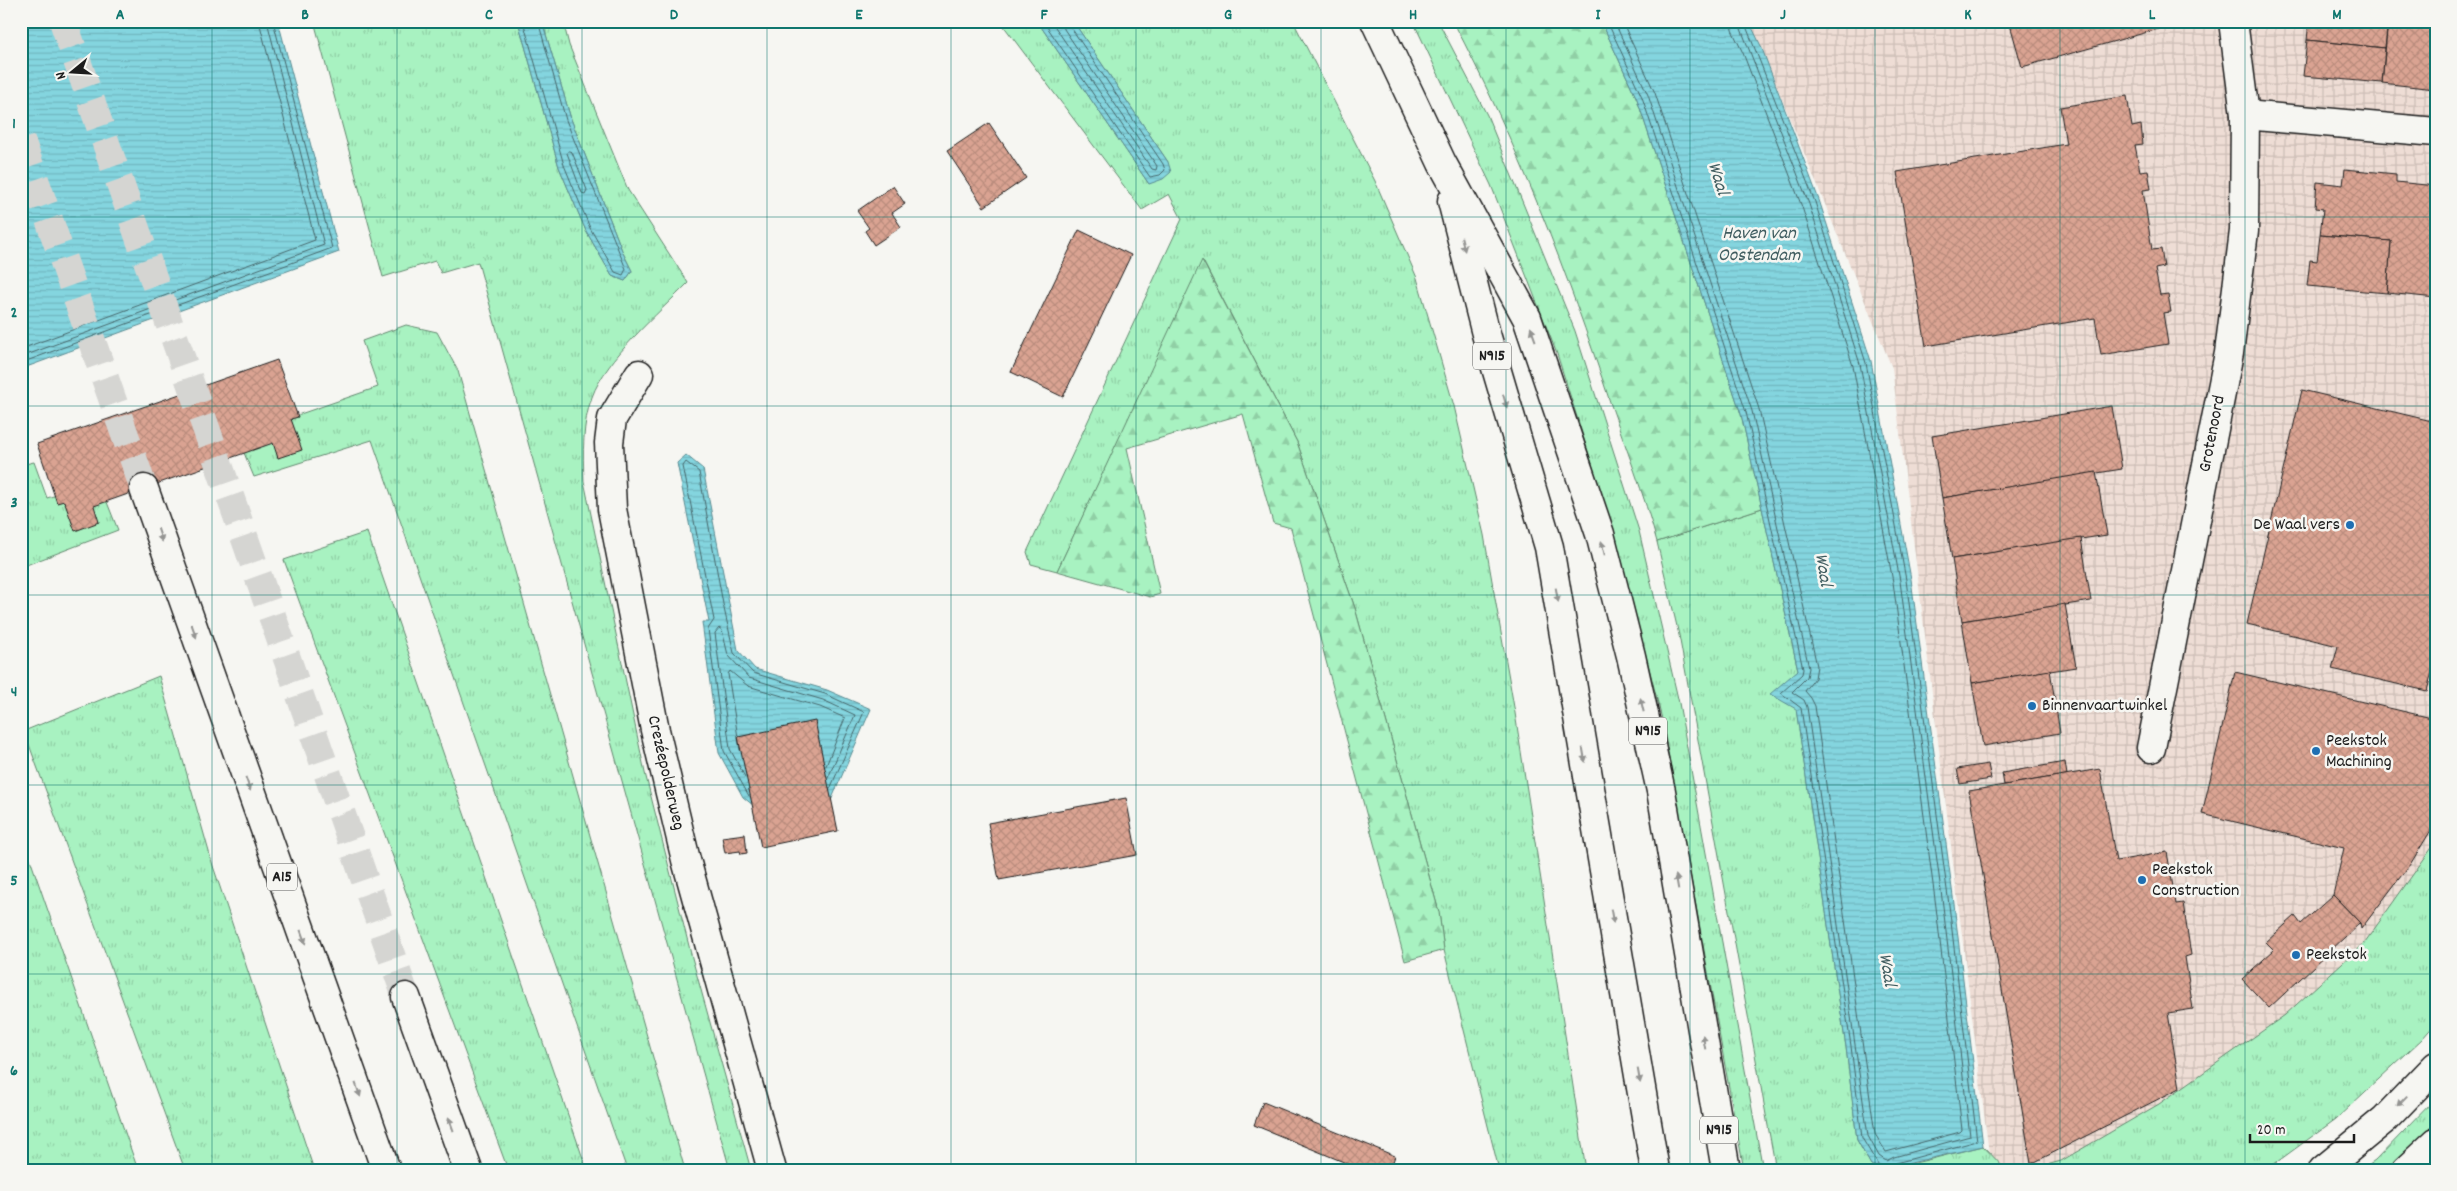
<svg xmlns="http://www.w3.org/2000/svg" width="2457" height="1191" viewBox="0 0 2457 1191" font-family="Dekko,sans-serif">
	<style>
		.industrial { fill: url(#industrial-grid) }
		.grass { fill: url(#grass-tufts); stroke: #62876e }
		.forest { fill: url(#forest-firs); stroke: #62876e }
		.water { fill: url(#water-rules); stroke: #5a8b91 }
		.lines { fill: none; stroke-linecap: round; stroke-linejoin: round }
		.shore { stroke: #46666a; stroke-width: 1 }
		.building { fill: url(#building-cross-hatch); stroke: #1c1c1c }
		.highway-tunnel { stroke: #d5d5d2; stroke-width: 28; stroke-dasharray: 28 14; stroke-linecap: butt }
		.minor-casing { stroke: #1c1c1c; stroke-width: 31 }
		.major-casing { stroke: #1c1c1c; stroke-width: 31 }
		.highway-casing { stroke: #1c1c1c; stroke-width: 31 }
		.minor { stroke: #f6f6f2; stroke-width: 28 }
		.major { stroke: #f6f6f2; stroke-width: 28 }
		.highway { stroke: #f6f6f2; stroke-width: 28 }
		.oneway { fill: #949492 }
		.grid { fill: none; stroke: #0f766e; stroke-width: 1; stroke-opacity: 0.55 }
		.poi-dot { fill: #1f6fb2; stroke: #f6f6f2; stroke-width: 2 }
		.labels { text-anchor: middle; dominant-baseline: central; stroke-width: 5; stroke-linejoin: round; paint-order: stroke }
		.shield { fill: #f6f6f2; stroke: #5d5d5c; stroke-width: 1 }
		.shield-label { font-size: 16px; font-weight: bold; fill: #1c1c1c }
		.street-label { font-size: 18px; fill: #1c1c1c; stroke: #f6f6f2 }
		.poi-label { font-size: 18px; fill: #1c1c1c; stroke: #f6f6f2; text-anchor: start }
		.water-label { font-size: 19px; font-style: italic; fill: #405d60; stroke: #f6f6f2 }
		.neatline { fill: none; stroke: #0f766e; stroke-width: 2 }
		.grid-label { font-size: 16px; text-anchor: middle; font-weight: bold; fill: #0f766e }
	</style>
	<defs>
		<pattern id="industrial-grid" width="8" height="8" patternUnits="userSpaceOnUse" patternTransform="scale(1.25)"><rect width="8" height="8" fill="#eeddd5"/><path d="M0 4h8M4 0v8" fill="none" stroke="#ccbdb6"/></pattern>
		<pattern id="grass-tufts" width="24" height="20" patternUnits="userSpaceOnUse" patternTransform="scale(1.25)"><rect width="24" height="20" fill="#a8f2c1"/><path d="M3 7l-1-3M5 7V3M7 7l1-3M15 17l-1-3M17 17v-4M19 17l1-3" fill="none" stroke="#90cfa5"/></pattern>
		<pattern id="forest-firs" width="22" height="20" patternUnits="userSpaceOnUse" patternTransform="scale(1.25)"><rect width="22" height="20" fill="#a8f2c1"/><path d="M5 1l3.5 6h-7zM16 11l3.5 6h-7z" fill="#90cfa5"/></pattern>
		<pattern id="water-rules" width="6" height="5" patternUnits="userSpaceOnUse" patternTransform="scale(1.25)"><rect width="6" height="5" fill="#84d5df"/><path d="M0 2.5h6" fill="none" stroke="#71b6bf"/></pattern>
		<pattern id="building-cross-hatch" width="8" height="8" patternUnits="userSpaceOnUse" patternTransform="scale(1.25)"><rect width="8" height="8" fill="#daa392"/><path d="M0 0l8 8M0 8l8-8" fill="none" stroke="#ba8c7d"/></pattern>
	</defs>
	<rect width="100%" height="100%" fill="#f6f6f2"/>
	<filter id="ink" filterUnits="userSpaceOnUse"><feTurbulence type="fractalNoise" baseFrequency=".02" numOctaves="2"/><feDisplacementMap in="SourceGraphic" scale="10" xChannelSelector="R" yChannelSelector="G"/><feConvolveMatrix kernelMatrix="1 2 1 2 8 2 1 2 1" color-interpolation-filters="sRGB"/></filter>
	<g filter="url(#ink)">
		<path class="industrial" d="M1750 21H2436V853L2304 1020 2053 1170H1991L1892 368Z"/>
		<g class="grass">
			<path d="M314 21H518L559 167 586 231 612 276 625 281 632 271 623 253 571 119 542 21H563L569 45 628 190 688 283C659 313 606 358 592 397 582 424 583 453 584 481L645 773 691 954 751 1170H730L478 262 441 273 435 261 383 277Z"/>
			<path d="M1000 21H1037L1149 184 1168 162 1073 21H1293L1375 181 1417 278 1454 406 1484 535 1515 713 1586 1170H1499L1444 950 1439 912 1355 608 1297 442 1203 261 1057 571 1031 564 1027 552 1182 219 1169 194 1142 210Z"/>
			<path d="M1413 21H1438L1487 115 1575 331 1639 531 1679 703 1763 1170H1744L1662 719 1618 546 1557 354 1491 185Z"/>
			<path d="M406 325 437 332 458 371 685 1170H627L372 440 254 477 237 436 378 387 362 341Z"/>
			<path d="M34 462 47 498 99 482 118 530 21 567V465Z"/>
			<path d="M1762 508 1798 670 1796 708 1846 1047 1857 1140 1871 1165 1881 1170H1776L1679 635 1657 542Z"/>
			<path d="M367 532 587 1170H508L284 560Z"/>
			<path d="M159 676 213 866 314 1170H185L24 731Z"/>
			<path d="M21 833 138 1170H21Z"/>
			<path d="M2436 842V1023L2422 1039 2336 1119 2266 1170H2029L2061 1161 2159 1104 2285 1015 2365 942Z"/>
			<path d="M2436 1098V1124L2393 1170H2362L2375 1161Z"/>
			<path d="M1983 1146 2006 1170H1887Z"/>
		</g>
		<g class="forest">
			<path d="M1453 21H1601L1637 99 1741 414 1762 508 1657 542C1644 494 1626 448 1610 402 1567 271 1517 143 1453 21Z"/>
			<path d="M1202 260 1297 442 1355 608 1439 912 1444 950 1405 961 1291 528 1273 523 1243 414 1127 448 1160 594 1150 597 1057 571Z"/>
		</g>
		<g class="water">
			<path d="M21 21H278L339 252 21 369Z"/>
			<path d="M518 21H542L571 119 623 253 632 271 625 281 612 276 586 231 559 167Z"/>
			<path d="M1037 21H1073L1168 162 1171 172 1163 179 1149 184Z"/>
			<path d="M1601 21H1749L1761 46 1819 200 1871 361 1911 579 1954 904 1983 1146 1881 1170 1871 1165 1857 1140 1846 1047 1796 709 1770 694 1798 670 1741 414 1637 99Z"/>
			<path d="M686 455 703 469 738 650 755 669 827 690 871 709 830 803 775 823 743 797 719 753 702 622H709L677 463Z"/>
		</g>
		<g class="lines">
			<g class="shore">
				<path d="M523 21 564 165 590 228 615 272 623 275 626 269 566 120 538 21"/>
				<path d="M1043 21 1150 177 1160 175 1165 170 1163 164 1070 26 1069 21"/>
				<path d="M1051 21 1152 169 1156 170 1157 166 1064 29 1063 21"/>
				<path d="M1607 21 1642 97 1746 412 1803 669 1802 674 1781 693 1801 708 1851 1046 1862 1138 1881 1170"/>
				<path d="M1614 21 1648 95 1752 411 1809 668 1807 677 1792 692 1804 700 1807 707 1868 1136 1879 1156 1886 1161 1894 1157 1970 1136 1943 906 1900 581 1860 364 1809 204 1738 21"/>
				<path d="M1622 21 1655 93 1759 409 1817 666 1815 678 1805 691 1811 698 1815 706 1875 1134 1886 1152 1960 1132 1962 1130 1936 907 1893 582 1853 366 1802 207 1743 53 1732 30 1731 21"/>
				<path d="M1744 21 1815 202 1866 363 1906 580 1949 905 1977 1141 1896 1163 1891 1170"/>
				<path d="M569 151 572 152 587 190 585 194 582 193 567 153Z"/>
				<path d="M21 349 315 240 259 21"/>
				<path d="M21 357 324 245 267 21"/>
				<path d="M21 363 332 248 273 21"/>
				<path d="M740 750 728 674 730 671 748 686 820 707 845 718 826 766"/>
				<path d="M745 777 730 749 715 633 719 628 722 630 728 655 749 678 823 700 855 715 828 778"/>
				<path d="M749 796 724 751 708 629 714 620 683 466 686 462 699 472 723 604 734 653 753 673 825 694 864 712 830 789"/>
			</g>
		</g>
		<g class="building">
			<path d="M2009 21H2172L2173 25 2022 67Z"/>
			<path d="M2309 21H2388L2385 48 2307 40Z"/>
			<path d="M2388 21H2436L2434 89 2382 83Z"/>
			<path d="M2307 40 2385 48 2382 83 2303 76Z"/>
			<path d="M2127 96 2132 127 2141 125 2143 144 2135 145 2140 171 2148 170 2151 189 2143 190 2152 250 2161 249 2164 267 2155 269 2160 295 2168 294 2171 312 2163 313 2168 344 2101 355 2095 318 1926 346 1897 172 2066 144 2060 107Z"/>
			<path d="M989 123 1026 178 984 207 947 151Z"/>
			<path d="M2345 169 2396 174V182L2436 186V298L2387 293 2391 241 2320 235 2323 209 2315 208 2317 182 2343 185Z"/>
			<path d="M893 186 905 204 892 213 901 227 874 245 865 231 869 228 857 211Z"/>
			<path d="M1079 230 1131 255 1063 397 1011 372Z"/>
			<path d="M2320 235 2391 241 2387 293 2307 286 2310 260 2317 261Z"/>
			<path d="M277 360 298 417 291 419 302 450 278 458 273 443 94 506 99 522 75 531 64 501 57 503 37 444Z"/>
			<path d="M2302 390 2436 422V656L2427 691 2332 669 2338 646 2247 624Z"/>
			<path d="M2112 406 2122 469 1942 498 1932 436Z"/>
			<path d="M2096 472 2107 535 1952 559 1942 498Z"/>
			<path d="M2081 538 2091 601 1962 621 1952 559Z"/>
			<path d="M2065 604 2076 667 1972 683 1962 621Z"/>
			<path d="M2050 670 2060 733 1983 746 1972 683Z"/>
			<path d="M2235 672 2436 719V822L2411 863 2361 929 2360 923 2333 895 2344 848 2202 814Z"/>
			<path d="M815 721 838 831 761 847 738 737Z"/>
			<path d="M2065 762 2067 775 2004 785 2002 773Z"/>
			<path d="M1988 764 1991 779 1960 784 1957 769Z"/>
			<path d="M2100 769 2116 861 2167 852 2176 904 2183 903 2191 955 2185 957 2193 1009 2168 1013 2180 1088 2031 1164 1969 791Z"/>
			<path d="M1126 798 1137 855 999 880 988 823Z"/>
			<path d="M745 834 747 853 741 854 740 851 725 853 722 837Z"/>
			<path d="M2333 895 2360 923 2269 1008 2242 979 2274 950 2266 942 2295 916 2301 924Z"/>
			<path d="M1263 1102 1395 1156 1390 1170H1363L1254 1125Z"/>
		</g>
		<g class="lines">
			<g class="highway-tunnel">
				<path d="M63 21 406 997"/>
				<path d="M21 140 144 489"/>
			</g>
			<defs>
				<g id="minor">
					<path d="M2245 115 2436 132"/>
					<path d="M639 374 612 419 609 443 612 509 655 730 686 860 772 1170"/>
					<path d="M2151 748 2229 353 2244 231 2245 115 2233 21"/>
				</g>
				<g id="major">
					<path d="M1375 21 1442 163 1527 318 1600 534 1631 656 1661 791 1726 1170"/>
					<path d="M1452 201 1486 334 1549 547 1655 1170"/>
					<path d="M2323 1170 2385 1119 2436 1066"/>
					<path d="M2406 1170 2436 1142"/>
				</g>
				<g id="highway">
					<path d="M144 489 386 1170"/>
					<path d="M406 997 468 1170"/>
				</g>
			</defs>
			<use href="#minor" class="minor-casing"/>
			<use href="#major" class="major-casing"/>
			<use href="#highway" class="highway-casing"/>
			<use href="#minor" class="minor"/>
			<use href="#major" class="major"/>
			<use href="#highway" class="highway"/>
		</g>
		<defs><path id="oneway-solid" d="M-6-.8H1V-3.2L6.5 0L1 3.2V.8H-6Z" transform="scale(1.25)"/></defs>
		<g class="oneway">
			<use href="#oneway-solid" transform="translate(1463 244) rotate(76)"/>
			<use href="#oneway-solid" transform="translate(1533 334) rotate(-110)"/>
			<use href="#oneway-solid" transform="translate(1505 401) rotate(74)"/>
			<use href="#oneway-solid" transform="translate(160 535) rotate(71)"/>
			<use href="#oneway-solid" transform="translate(1603 548) rotate(-104)"/>
			<use href="#oneway-solid" transform="translate(1557 595) rotate(80)"/>
			<use href="#oneway-solid" transform="translate(194 631) rotate(70)"/>
			<use href="#oneway-solid" transform="translate(1642 705) rotate(-103)"/>
			<use href="#oneway-solid" transform="translate(1584 755) rotate(80)"/>
			<use href="#oneway-solid" transform="translate(248 784) rotate(70)"/>
			<use href="#oneway-solid" transform="translate(1677 882) rotate(-100)"/>
			<use href="#oneway-solid" transform="translate(1612 916) rotate(80)"/>
			<use href="#oneway-solid" transform="translate(303 937) rotate(70)"/>
			<use href="#oneway-solid" transform="translate(1704 1042) rotate(-100)"/>
			<use href="#oneway-solid" transform="translate(1639 1076) rotate(80)"/>
			<use href="#oneway-solid" transform="translate(358 1090) rotate(70)"/>
			<use href="#oneway-solid" transform="translate(2402 1101) rotate(134)"/>
			<use href="#oneway-solid" transform="translate(451 1124) rotate(-110)"/>
		</g>
	</g>
	<path class="grid" d="M212 21V1170M397 21V1170M582 21V1170M767 21V1170M951 21V1170M1136 21V1170M1321 21V1170M1506 21V1170M1690 21V1170M1875 21V1170M2060 21V1170M2245 21V1170M21 217H2436M21 406H2436M21 595H2436M21 785H2436M21 974H2436"/>
	<g class="poi-dot">
		<circle cx="2350" cy="525" r="5"/>
		<circle cx="2032" cy="706" r="5"/>
		<circle cx="2316" cy="751" r="5"/>
		<circle cx="2142" cy="880" r="5"/>
		<circle cx="2296" cy="955" r="5"/>
	</g>
	<g class="labels">
		<g class="shield">
			<rect x="1473" y="342.5" width="38" height="27" rx="4"/>
			<rect x="1629" y="717.5" width="38" height="27" rx="4"/>
			<rect x="267" y="863.5" width="30" height="27" rx="4"/>
			<rect x="1700" y="1116.5" width="38" height="27" rx="4"/>
		</g>
		<g class="shield-label">
			<text x="1492" y="356">N915</text>
			<text x="1648" y="731">N915</text>
			<text x="282" y="877">A15</text>
			<text x="1719" y="1130">N915</text>
		</g>
		<g class="street-label">
			<text transform="translate(2213 434) rotate(-79)">Grotenoord</text>
			<text transform="translate(665 773) rotate(77)">Crezéepolderweg</text>
		</g>
		<g class="poi-label">
			<text x="2340" y="525" text-anchor="end">De Waal vers</text>
			<text x="2042" y="706">Binnenvaartwinkel</text>
			<text x="2326" y="741">Peekstok<tspan x="2326" dy="21">Machining</tspan></text>
			<text x="2152" y="870">Peekstok<tspan x="2152" dy="21">Construction</tspan></text>
			<text x="2306" y="955">Peekstok</text>
		</g>
		<g class="water-label">
			<text transform="translate(1717 179) rotate(73)">Waal</text>
			<text x="1759" y="234">Haven van<tspan x="1759" dy="22">Oostendam</tspan></text>
			<text transform="translate(1822 570) rotate(81)">Waal</text>
			<text transform="translate(1886 970) rotate(81)">Waal</text>
		</g>
	</g>
	<rect width="2457" height="1191" fill="none" stroke="#f6f6f2" stroke-width="55"/>
	<g transform="translate(72 72) rotate(252)" stroke="#f6f6f2" stroke-width="4" paint-order="stroke">
	<path d="M0-4L9 19L0 12L-9 19Z" fill="#1c1c1c"/>
	<text y="-8" font-size="14" font-weight="bold" text-anchor="middle" fill="#1c1c1c">N</text>
	</g>
	<path d="M2250 1134v8h104v-8" fill="none" stroke="#1c1c1c" stroke-width="2.5"/>
	<text x="2257" y="1134" font-size="15" fill="#1c1c1c" stroke="#f6f6f2" stroke-width="4" paint-order="stroke">20 m</text>
	<rect x="28" y="28" width="2402" height="1136" class="neatline"/>
	<g class="grid-label">
		<text x="120" y="19">A</text>
		<text x="305" y="19">B</text>
		<text x="489" y="19">C</text>
		<text x="674" y="19">D</text>
		<text x="859" y="19">E</text>
		<text x="1044" y="19">F</text>
		<text x="1228" y="19">G</text>
		<text x="1413" y="19">H</text>
		<text x="1598" y="19">I</text>
		<text x="1783" y="19">J</text>
		<text x="1968" y="19">K</text>
		<text x="2152" y="19">L</text>
		<text x="2337" y="19">M</text>
		<text x="14" y="128">1</text>
		<text x="14" y="317">2</text>
		<text x="14" y="507">3</text>
		<text x="14" y="696">4</text>
		<text x="14" y="885">5</text>
		<text x="14" y="1075">6</text>
	</g>
</svg>
